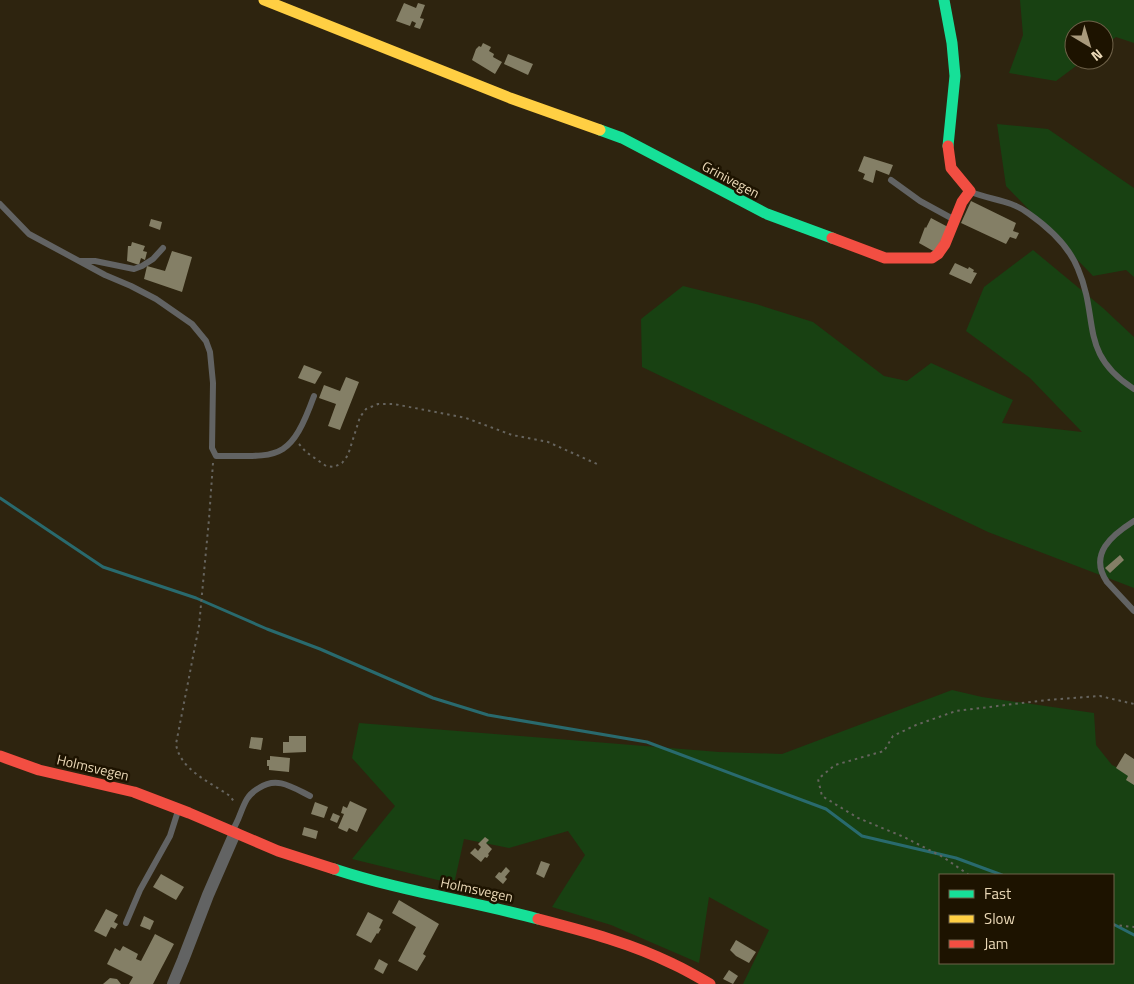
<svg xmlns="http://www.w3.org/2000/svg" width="1134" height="984" viewBox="0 0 1134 984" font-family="'Titillium Web',sans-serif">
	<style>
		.green { fill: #184112; fill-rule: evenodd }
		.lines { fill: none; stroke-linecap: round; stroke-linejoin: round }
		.stream { stroke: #296a6e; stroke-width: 3 }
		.building { fill: #847f66 }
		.path { stroke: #66645e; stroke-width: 2; stroke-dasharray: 2.5 4; stroke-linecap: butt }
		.lane { stroke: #626363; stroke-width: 6 }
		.street { stroke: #626363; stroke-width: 12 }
		.fast { stroke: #16e098; stroke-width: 11 }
		.slow { stroke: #ffcf43; stroke-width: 11 }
		.jam { stroke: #f24e42; stroke-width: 11 }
		.labels { text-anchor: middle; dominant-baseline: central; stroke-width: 5; stroke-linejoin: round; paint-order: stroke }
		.street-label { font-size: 14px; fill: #ebd9b7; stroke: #1d1300 }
	</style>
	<rect width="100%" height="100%" fill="#2e240f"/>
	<g class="green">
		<path d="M1020 0H1134V43L1116 37 1104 46V30H1074V60H1084L1056 81 1009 73 1023 35Z"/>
		<path d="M997 124 1048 129 1134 188V277L1126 270 1093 276 1006 186Z"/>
		<path d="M1033 250 1103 308 1134 337V588L988 532 642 367 641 319 683 286 756 304 813 322 884 376 907 381 931 363 1013 400 1002 423 1082 432 1030 378 966 331 984 287Z"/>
		<path d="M952 690 982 697 1094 713 1096 745 1112 765 1134 775V984H743L769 930 709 897 699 963 611 925 552 907 585 855 568 831 509 848 464 839 454 884 352 859 395 806 352 758 359 723 719 752 782 754ZM940 875H1113V963H940Z"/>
	</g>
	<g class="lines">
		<g class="stream">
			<path d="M0 498 103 567 196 598 267 629 320 649 433 698 488 715 647 742 826 809 862 836 956 858 1002 875"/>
			<path d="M1113 924 1134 935"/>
		</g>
	</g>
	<g class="building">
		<path d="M404 3 416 8 418 3 425 5 420 18 424 19 420 29 414 27 416 23 412 21 410 26 396 21Z"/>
		<path d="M483 43 491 47 489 51 494 54 493 57 502 62 495 74 472 60 476 49 479 46 481 47Z"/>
		<path d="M508 54 533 64 528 75 504 64Z"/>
		<path d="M864 156 893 165 889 175 876 170 873 183 863 179 865 174 858 171Z"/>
		<path d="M971 201 1016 223 1013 231 1019 233 1016 239 1010 237 1006 244 961 223Z"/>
		<path d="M931 218 948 227 935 252 919 243 925 227 926 228Z"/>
		<path d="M151 219 162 222 160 230 149 226Z"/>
		<path d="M132 242 145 246 143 251 147 252 145 260 141 258 139 265 127 261 128 246H131Z"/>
		<path d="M172 251 192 257 182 292 144 279 147 266 165 271Z"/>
		<path d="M955 263 968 269 969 267 974 270 973 272 977 273 971 284 949 274Z"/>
		<path d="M304 365 322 372 315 384 298 378Z"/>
		<path d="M346 377 359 382 340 430 328 426 336 404 319 398 324 385 340 391Z"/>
		<path d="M1120 555 1124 560 1110 573 1105 568Z"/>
		<path d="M289 736H306V752L283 753V742H289Z"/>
		<path d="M251 737 263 738 261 750 249 748Z"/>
		<path d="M1125 753 1134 759V785L1126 780 1128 776 1116 768Z"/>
		<path d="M270 756 290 758 289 772 269 770V766H267V760H270Z"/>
		<path d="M350 801 367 809 357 832 349 828 347 832 338 828 344 814 341 813 343 806 347 808Z"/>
		<path d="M315 802 328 807 324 818 311 814Z"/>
		<path d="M333 813 340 816 337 823 330 820Z"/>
		<path d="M304 827 318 831 316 839 302 835Z"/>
		<path d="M485 837 489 840 486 843 492 849 488 854 489 855 487 858 485 857 481 862 470 853 475 848 478 851 481 847 478 844Z"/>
		<path d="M541 861 550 864 544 878 536 874Z"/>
		<path d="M506 867 510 871 505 877 507 879 503 884 495 877 499 872 501 873Z"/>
		<path d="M161 874 184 887 176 900 153 887Z"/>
		<path d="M399 900 439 924 423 954 426 956 417 971 398 961 416 927 392 913Z"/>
		<path d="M106 909 118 915 114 922 118 924 115 929 111 927 106 937 94 931Z"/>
		<path d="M368 912 383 920 379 928 381 929 378 934 377 933 371 943 356 935Z"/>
		<path d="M144 916 154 921 150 930 140 926Z"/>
		<path d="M155 934 174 944 153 984H129L133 977 107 964 115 948 120 951 123 946 138 954 136 959 141 961Z"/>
		<path d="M736 940 756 952 749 963 736 956 730 950Z"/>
		<path d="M379 959 388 964 383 974 374 969Z"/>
		<path d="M729 970 738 976 733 984 723 979Z"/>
		<path d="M110 978 117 979 121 984H103Z"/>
	</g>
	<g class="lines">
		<g class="path">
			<path d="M299 444 306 452 326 466 334 467 342 463 348 455 360 417 366 409 378 404H394L466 418 512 435 548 442 597 464"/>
			<path d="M213 463 209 519 199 626 176 744C180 770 210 782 230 796L235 803"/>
			<path d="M969 875 943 857 904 837 858 818 822 796 818 779 835 765 884 751 893 736 916 725 956 711 1047 700 1100 696 1134 704"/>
			<path d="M1113 925 1134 927"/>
		</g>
		<g class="lane">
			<path d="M891 180 920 201 953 219"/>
			<path d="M971 192C990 200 1011 200 1028 213 1048 227 1069 246 1078 269 1100 320 1078 353 1134 389"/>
			<path d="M0 204 29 234 105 275 131 286 156 299 192 324 206 341 210 352 213 383 212 448 216 456C279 456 290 462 314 396"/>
			<path d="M80 261H95L134 269 142 266 153 259 163 248"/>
			<path d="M1134 521C1112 535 1088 554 1107 582L1134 611"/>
			<path d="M232 831C239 821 241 809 247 799 250 794 254 791 259 788 277 776 292 787 310 796"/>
			<path d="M126 923 140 890 170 836 178 811"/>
		</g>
		<path class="street" d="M173 984 183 960 208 895 235 833"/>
		<g class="fast">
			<path d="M944 0 952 43 955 76 948 146"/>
			<path d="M600 130 622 138 767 214 832 238"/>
			<path d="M334 869C401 891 471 901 538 919"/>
		</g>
		<path class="slow" d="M264 0 510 98 600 130"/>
		<g class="jam">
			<path d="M832 238 885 258H932L938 254 945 244 962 202 970 191 951 168 948 146"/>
			<path d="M0 756 39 770 134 792 189 813 278 851 334 869"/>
			<path d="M538 919C584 931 631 943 673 964 686 970 698 977 710 984"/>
		</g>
	</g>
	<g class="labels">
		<g class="street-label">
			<text transform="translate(731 179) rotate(28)">Grinivegen</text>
			<text transform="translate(93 767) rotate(13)">Holmsvegen</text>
			<text transform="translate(477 889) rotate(12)">Holmsvegen</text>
		</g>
	</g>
	<rect x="939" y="874" width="175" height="90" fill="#1d1300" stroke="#6f6249"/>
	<rect x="949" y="890" width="25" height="8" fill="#16e098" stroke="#6f6249"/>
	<text x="984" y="899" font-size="15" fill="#ebd9b7">Fast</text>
	<rect x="949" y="915" width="25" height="8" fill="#ffcf43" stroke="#6f6249"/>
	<text x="984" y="924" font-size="15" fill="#ebd9b7">Slow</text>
	<rect x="949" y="940" width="25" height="8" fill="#f24e42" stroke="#6f6249"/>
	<text x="984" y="949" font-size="15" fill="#ebd9b7">Jam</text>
	<g transform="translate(1089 45) rotate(142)"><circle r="24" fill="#1d1300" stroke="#6f6249"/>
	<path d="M0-4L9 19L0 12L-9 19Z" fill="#a99a7c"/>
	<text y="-8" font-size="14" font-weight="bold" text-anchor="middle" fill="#ebd9b7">N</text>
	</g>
</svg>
